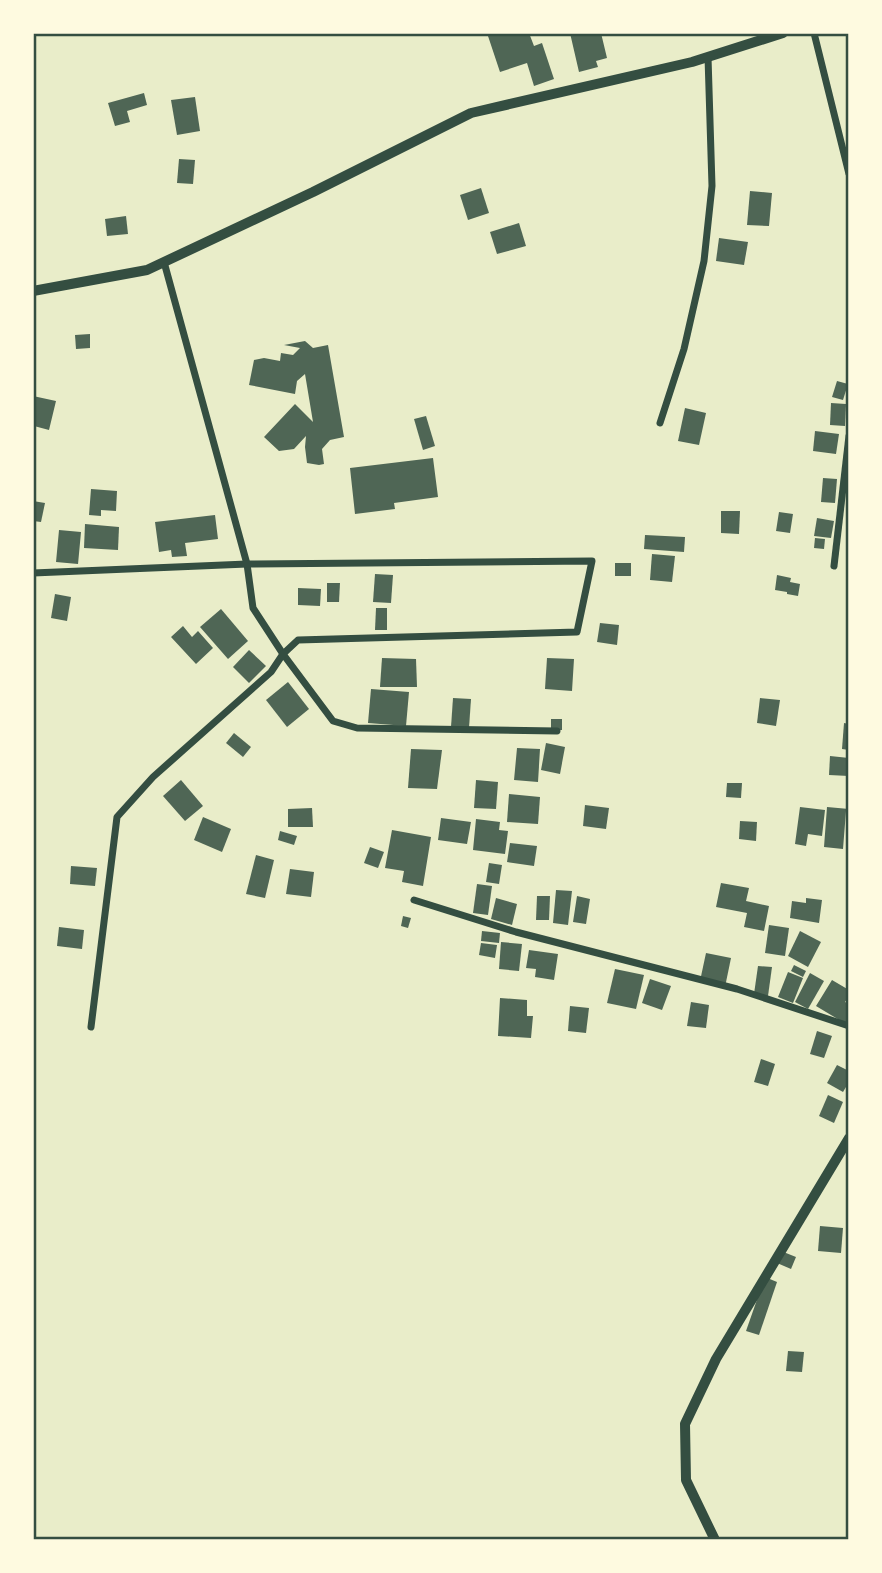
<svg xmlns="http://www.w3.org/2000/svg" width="882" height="1573" viewBox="0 0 882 1573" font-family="'Golos Text',sans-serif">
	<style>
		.building { fill: #4f6655 }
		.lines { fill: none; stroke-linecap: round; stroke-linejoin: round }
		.minor { stroke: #344e41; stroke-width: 7 }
		.tertiary { stroke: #344e41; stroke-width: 10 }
		.neatline { fill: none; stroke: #344e41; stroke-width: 2.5 }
	</style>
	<rect width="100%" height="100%" fill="#e9edc9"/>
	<g class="building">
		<path d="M487 33H529L534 46 542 43 554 79 534 86 527 63 500 72Z"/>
		<path d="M570 33H601L607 58 596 61 598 67 579 72Z"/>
		<path d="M144 93 147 105 127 111 130 122 115 126 108 103Z"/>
		<path d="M195 97 200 131 177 135 171 100Z"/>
		<path d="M179 159 195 160 193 184 177 183Z"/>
		<path d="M481 188 489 213 468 220 460 195Z"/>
		<path d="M750 191 772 193 769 226 747 225Z"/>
		<path d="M126 216 128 234 107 236 105 219Z"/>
		<path d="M519 223 526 246 497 254 490 232Z"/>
		<path d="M719 238 748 242 744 265 716 261Z"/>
		<path d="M90 334V348L76 349 75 335Z"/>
		<path d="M305 341 313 348 328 345 344 437 330 440 322 449 324 464 319 465 307 463 305 447 306 436 294 449 279 451 264 437 295 404 313 422 305 374 297 381 295 394 249 385 254 360 264 358 280 361 281 353 293 355 300 348 284 345Z"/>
		<path d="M837 381 848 384 843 400 832 397Z"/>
		<path d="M33 396 56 401 49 430 34 426 36 417 33 416Z"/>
		<path d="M831 403 846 404 845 426 830 425Z"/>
		<path d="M685 408 706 413 699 445 678 441Z"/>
		<path d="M426 416 435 446 423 450 414 419Z"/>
		<path d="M815 431 839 434 836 454 813 451Z"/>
		<path d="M433 458 438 497 394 503 395 509 355 514 350 468Z"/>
		<path d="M823 478 837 479 835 503 821 502Z"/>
		<path d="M91 489 117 491 116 511 101 510V516L89 515Z"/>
		<path d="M33 501 45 503 41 522 33 521Z"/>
		<path d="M721 511H740L739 534 721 533Z"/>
		<path d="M779 512 793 514 790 533 776 531Z"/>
		<path d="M215 515 218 539 185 543 187 556 172 557 171 550 159 552 155 522Z"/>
		<path d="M817 518 834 521 831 538 814 536Z"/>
		<path d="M85 524 119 527 118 550 84 548Z"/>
		<path d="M59 530 81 532 78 564 56 562Z"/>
		<path d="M645 535 685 537 684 552 644 549Z"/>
		<path d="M815 538 825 539 824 549 814 548Z"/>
		<path d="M652 554 675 556 672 582 650 580Z"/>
		<rect x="615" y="563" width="16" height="13"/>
		<path d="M375 574 393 575 391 603 373 602Z"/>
		<path d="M777 575 791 578 790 582 800 584 798 596 787 594V592L775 590Z"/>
		<path d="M327 583H340L339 602H327Z"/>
		<path d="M298 588 321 589 320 606 298 605Z"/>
		<path d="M55 594 71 597 67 621 51 618Z"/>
		<path d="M376 608H387V630H375Z"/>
		<path d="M221 609 248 641 228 659 200 627Z"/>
		<path d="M600 623 619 625 617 645 597 642Z"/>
		<path d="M183 626 192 637 198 631 213 648 196 664 171 637Z"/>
		<path d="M249 650 266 666 249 683 233 667Z"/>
		<path d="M382 658 416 659 417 687H380Z"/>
		<path d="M547 658 574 659 572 691 545 689Z"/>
		<path d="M288 682 309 709 287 727 266 700Z"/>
		<path d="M371 689 409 692 406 726 368 723Z"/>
		<path d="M453 698 471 699 469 728 451 727Z"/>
		<path d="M760 698 780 700 776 726 757 723Z"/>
		<rect x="551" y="719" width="11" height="11"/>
		<path d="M844 723 849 724V750L842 749Z"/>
		<path d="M234 733 251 747 243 757 226 743Z"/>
		<path d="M546 743 565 747 560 774 541 770Z"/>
		<path d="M517 748 540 749 538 782 514 780Z"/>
		<path d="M411 749 442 750 437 789 408 788Z"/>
		<path d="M830 756 849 758V776L829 775Z"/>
		<path d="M181 780 203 806 185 821 163 796Z"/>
		<path d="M476 780 498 782 496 809 474 808Z"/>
		<path d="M727 783H742L741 798 726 797Z"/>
		<path d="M509 794 540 797 538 824 507 822Z"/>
		<path d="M585 805 609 808 606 829 583 826Z"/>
		<path d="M800 807 825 810 822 836 808 834 806 846 795 844Z"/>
		<path d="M827 807 849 809V848H846V811L843 849 824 847Z"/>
		<path d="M312 808 313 827H288V809Z"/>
		<path d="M203 817 231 829 222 852 194 840Z"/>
		<path d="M441 818 471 822 467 844 438 840Z"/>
		<path d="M476 819 500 822 499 830 508 831 505 854 473 850Z"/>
		<path d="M740 821 757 822 756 841 739 839Z"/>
		<path d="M392 830 431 837 423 886 402 882 404 871 385 868Z"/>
		<path d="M280 831 297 836 294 845 278 840Z"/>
		<path d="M510 843 537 846 534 866 507 862Z"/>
		<path d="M370 847 384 852 378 868 364 863Z"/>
		<path d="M256 855 274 860 265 898 246 894Z"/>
		<path d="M489 863 502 865 499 884 486 882Z"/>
		<path d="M71 866 97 868 95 886 70 884Z"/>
		<path d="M290 869 314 872 311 897 286 894Z"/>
		<path d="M721 883 749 888 746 901 769 906 764 931 744 927 747 913 716 907Z"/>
		<path d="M477 884 492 886 488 915 473 913Z"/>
		<path d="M556 890 572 891 568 925 553 923Z"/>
		<path d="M537 896H550L549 920H536Z"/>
		<path d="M577 896 590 899 586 924 573 922Z"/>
		<path d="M496 898 517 904 512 925 491 919Z"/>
		<path d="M806 898 822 900 819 923 790 918 792 901 806 903Z"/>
		<path d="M403 916 411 918 408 928 401 926Z"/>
		<path d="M769 925 789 928 785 956 765 953Z"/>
		<path d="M59 927 84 930 82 949 57 946Z"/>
		<path d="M482 931 500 933 499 943 481 941Z"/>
		<path d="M800 931 821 942 808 967 788 956Z"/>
		<path d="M501 942 522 944 519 971 499 969Z"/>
		<path d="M481 943 497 945 495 958 479 955Z"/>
		<path d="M529 950 558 954 554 980 535 977 536 969 526 968Z"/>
		<path d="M706 953 731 958 725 987 700 981Z"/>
		<path d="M794 965 806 971 803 977 791 971Z"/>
		<path d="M758 966 772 967 768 996 754 994Z"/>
		<path d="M615 969 644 975 636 1009 607 1003Z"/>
		<path d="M788 972 803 978 793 1003 778 997Z"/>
		<path d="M810 973 824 981 808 1009 795 1002Z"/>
		<path d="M650 979 671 986 662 1010 642 1003Z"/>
		<path d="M832 980 849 990V996L845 1002 849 1004V1019L846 1024 816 1006Z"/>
		<path d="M500 998 527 1000V1016H533L531 1038 498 1036Z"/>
		<path d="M691 1002 709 1005 706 1028 687 1026Z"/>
		<path d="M570 1006 589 1008 586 1033 568 1031Z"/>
		<path d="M817 1031 832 1036 824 1058 810 1054Z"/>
		<path d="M761 1059 775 1064 768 1086 754 1082Z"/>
		<path d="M837 1065 849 1071V1082L843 1092 827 1083Z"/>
		<path d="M828 1095 843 1102 834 1123 819 1116Z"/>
		<path d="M820 1226 843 1228 841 1253 818 1251Z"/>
		<path d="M781 1251 796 1257 791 1269 777 1263Z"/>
		<path d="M765 1277 777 1282 759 1335 746 1331Z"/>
		<path d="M788 1351 804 1352 802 1372 786 1371Z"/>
	</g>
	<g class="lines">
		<g class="minor">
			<path d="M814 33 849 174"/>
			<path d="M164 262 247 564 253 608 283 654 333 721 357 728 557 731"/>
			<path d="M660 423 684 349 704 261 712 186 708 57"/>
			<path d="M834 566 849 436"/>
			<path d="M33 573 247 564 592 561 577 632 298 640 283 654 271 672 153 777 117 817 91 1027"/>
			<path d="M414 900 516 932 737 989 849 1026"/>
		</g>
		<g class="tertiary">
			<path d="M33 291 147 270 313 192 471 113 692 62 783 33"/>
			<path d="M715 1540 686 1480 685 1424 716 1359 849 1138"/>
		</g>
	</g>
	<rect width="882" height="1573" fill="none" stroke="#fefae0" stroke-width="70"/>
	<rect x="35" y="35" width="812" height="1503" class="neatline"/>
</svg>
